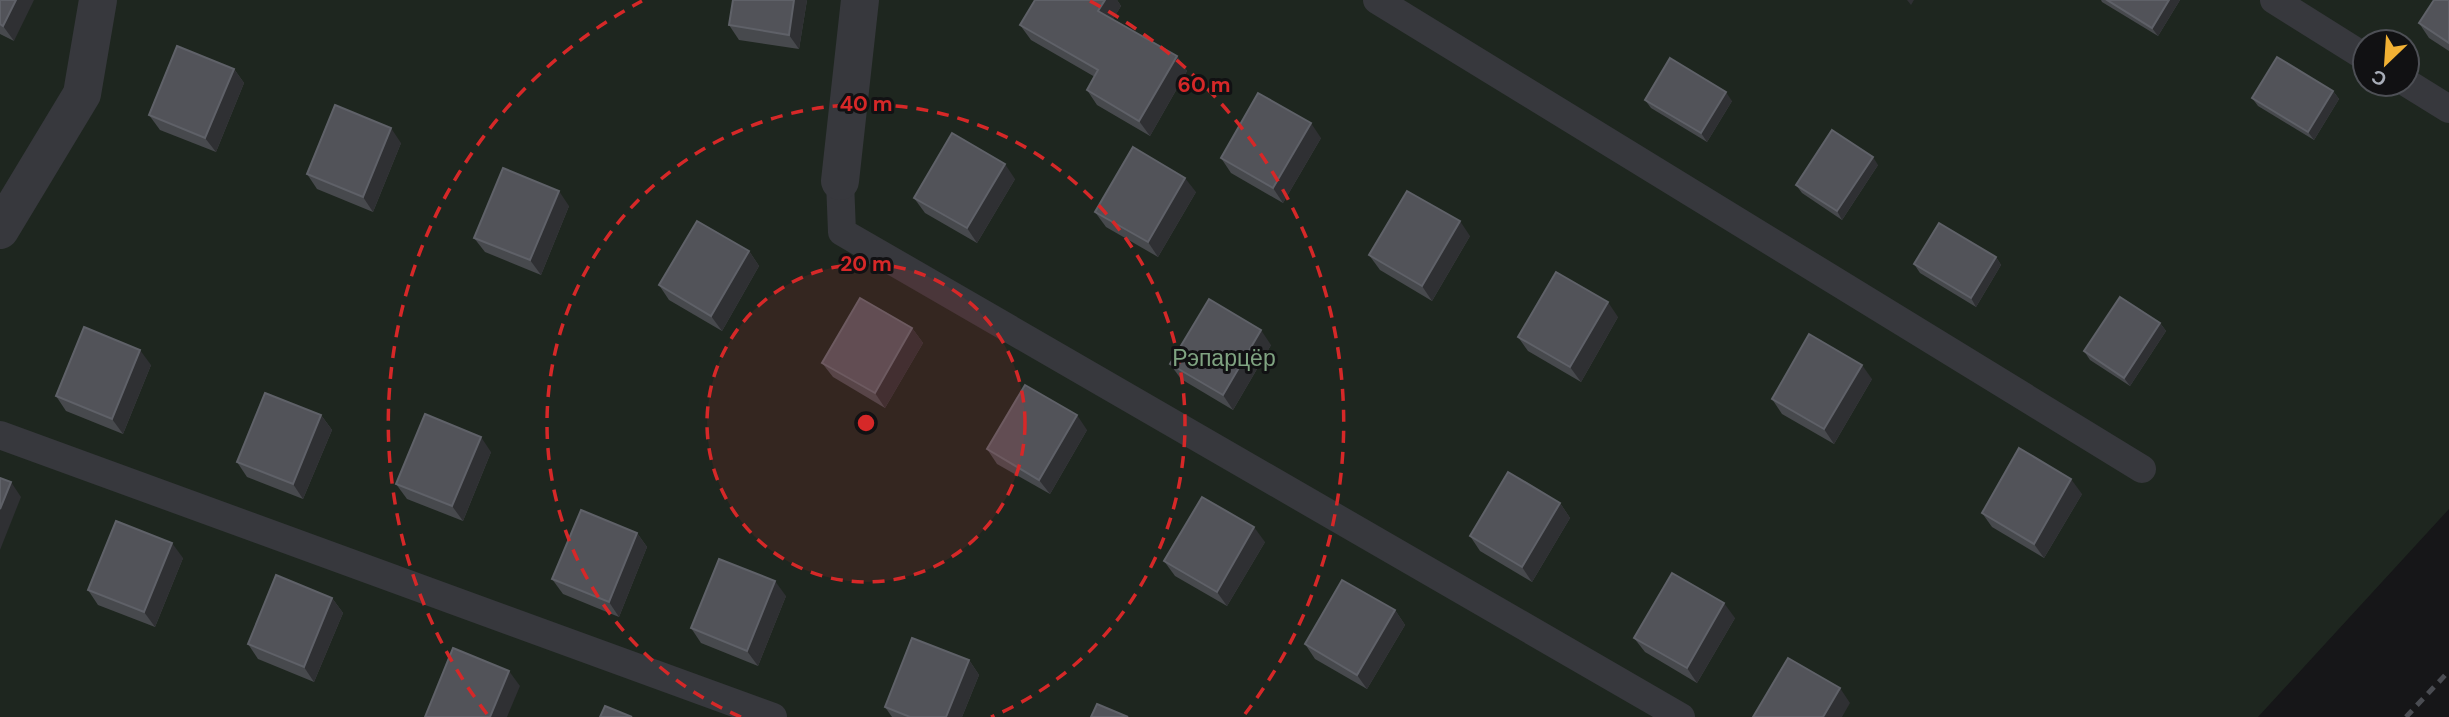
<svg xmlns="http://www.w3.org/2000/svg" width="2449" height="717" viewBox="0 0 2449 717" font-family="'DM Sans',sans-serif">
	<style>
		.green { fill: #1e261f; fill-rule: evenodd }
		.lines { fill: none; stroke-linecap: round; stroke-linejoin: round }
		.service { stroke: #37383d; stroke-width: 28 }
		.minor { stroke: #37383d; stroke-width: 38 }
		.rail { stroke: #4a4c52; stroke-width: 5; stroke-dasharray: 9 7; stroke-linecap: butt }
		.wall { fill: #47494d }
		.shaded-wall { fill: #2f3033 }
		.building { fill: #525359; stroke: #5f6168; stroke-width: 2 }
		.ring { fill: none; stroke: #d62828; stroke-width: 3.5; stroke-dasharray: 12 9 }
		.labels { text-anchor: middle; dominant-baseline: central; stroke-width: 6; stroke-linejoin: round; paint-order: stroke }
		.park-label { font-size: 23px; fill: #7fa381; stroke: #111113 }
		.centre { fill: #d62828; stroke: #111113; stroke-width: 3.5 }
		.ring-label { font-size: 21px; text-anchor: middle; font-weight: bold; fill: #d62828; stroke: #111113; stroke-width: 6; stroke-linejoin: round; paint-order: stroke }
	</style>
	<rect width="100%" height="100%" fill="#161618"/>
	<path class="green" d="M0 0H2449V509L2258 717H0ZM2365 42H2407V84H2365Z"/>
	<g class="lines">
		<g class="service">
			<path d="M1377 0 2142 469"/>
			<path d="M2274 0 2365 57"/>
			<path d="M2407 83 2449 109"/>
			<path d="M840 181 842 232 1681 717"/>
			<path d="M0 435 773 717"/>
		</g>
		<g class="minor">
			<path d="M840 181 860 0"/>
			<path d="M0 230 82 94 98 0"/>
		</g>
		<path class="rail" d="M2406 717 2449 671"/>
	</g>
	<g class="wall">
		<path d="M0 0 14 41 0 34Z"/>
		<path d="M807 0 799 49 739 40 729 25Z"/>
		<path d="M1035 0H1117L1121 6 1113 19 1177 56 1187 71 1150 136 1097 105 1087 90 1095 77 1031 40 1020 25Z"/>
		<path d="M2101 0H2180L2158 36 2102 2Z"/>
		<path d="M2449 0V51L2429 38 2419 23Z"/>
		<path d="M234 69 244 83 216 152 160 130 149 115Z"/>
		<path d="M2333 91 2339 99 2314 140 2258 106 2252 98Z"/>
		<path d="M1645 100 1732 101 1707 142 1651 108Z"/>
		<path d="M1321 138 1283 203 1231 173 1221 158Z"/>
		<path d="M401 143 373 212 317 189 307 174Z"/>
		<path d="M1878 165 1842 220 1802 193 1796 185Z"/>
		<path d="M1015 179 977 243 925 213 914 198Z"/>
		<path d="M1196 192 1158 257 1106 227 1095 212Z"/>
		<path d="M569 206 541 275 485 252 474 238Z"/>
		<path d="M1470 236 1432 301 1380 270 1369 255Z"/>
		<path d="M749 251 759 266 722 331 669 300 659 285Z"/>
		<path d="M1996 257 2001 265 1976 307 1920 273 1914 264Z"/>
		<path d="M1618 317 1581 382 1528 351 1518 337Z"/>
		<path d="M2160 323 2166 331 2130 386 2090 360 2084 351Z"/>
		<path d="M912 328 923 343 885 408 833 377 822 363Z"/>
		<path d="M1271 345 1233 410 1181 379 1170 364Z"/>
		<path d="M151 365 123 434 66 411 56 396Z"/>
		<path d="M1872 379 1834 444 1782 414 1772 399Z"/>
		<path d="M321 415 332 430 303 499 247 477 237 462Z"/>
		<path d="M1087 430 1050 494 997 464 987 449Z"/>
		<path d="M491 452 463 521 407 499 396 484Z"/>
		<path d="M2082 494 2044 558 1992 527 1982 513Z"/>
		<path d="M1560 503 1570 518 1532 582 1480 551 1470 536Z"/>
		<path d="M637 533 647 547 619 617 563 594 552 579Z"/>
		<path d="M1265 542 1227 606 1175 576 1164 561Z"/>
		<path d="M183 558 155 627 98 605 88 590Z"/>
		<path d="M786 596 758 666 701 643 691 628Z"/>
		<path d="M332 598 343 613 314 682 258 659 248 644Z"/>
		<path d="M1395 610 1405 625 1367 689 1315 659 1305 644Z"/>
		<path d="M1735 618 1697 683 1645 652 1634 638Z"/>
		<path d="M969 660 979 675 962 717H892L885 707Z"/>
	</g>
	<g class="shaded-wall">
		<path d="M16 0H34L14 41 3 26Z"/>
		<path d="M794 0H807L799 49 789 35Z"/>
		<path d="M1105 0H1117L1121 6 1109 26 1098 11Z"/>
		<path d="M1907 0H1914L1911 5Z"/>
		<path d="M2169 0H2180L2158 36 2152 28Z"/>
		<path d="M1177 56 1187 71 1150 136 1139 121Z"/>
		<path d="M234 69 244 83 216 152 205 138Z"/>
		<path d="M2333 91 2339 99 2314 140 2308 132Z"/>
		<path d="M1726 92 1732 101 1707 142 1701 133Z"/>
		<path d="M1311 123 1321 138 1283 203 1273 188Z"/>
		<path d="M391 128 401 143 373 212 363 197Z"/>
		<path d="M1873 157 1878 165 1842 220 1837 211Z"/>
		<path d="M1005 164 1015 179 977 243 967 228Z"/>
		<path d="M1185 178 1196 192 1158 257 1148 242Z"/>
		<path d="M559 191 569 206 541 275 530 260Z"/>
		<path d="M1460 221 1470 236 1432 301 1422 286Z"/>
		<path d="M749 251 759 266 722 331 711 316Z"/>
		<path d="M1996 257 2001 265 1976 307 1971 298Z"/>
		<path d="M1608 302 1618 317 1581 382 1570 367Z"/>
		<path d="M2160 323 2166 331 2130 386 2124 378Z"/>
		<path d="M912 328 923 343 885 408 875 393Z"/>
		<path d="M1261 330 1271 345 1233 410 1223 395Z"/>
		<path d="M140 350 151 365 123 434 112 419Z"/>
		<path d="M1862 365 1872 379 1834 444 1824 429Z"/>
		<path d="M321 415 332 430 303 499 293 484Z"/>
		<path d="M1077 415 1087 430 1050 494 1039 480Z"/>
		<path d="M481 437 491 452 463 521 452 506Z"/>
		<path d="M2071 479 2082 494 2044 558 2034 544Z"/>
		<path d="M11 482 21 497 0 550V509Z"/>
		<path d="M1560 503 1570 518 1532 582 1522 567Z"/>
		<path d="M1254 527 1265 542 1227 606 1217 592Z"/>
		<path d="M637 533 647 547 619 617 609 602Z"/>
		<path d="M172 543 183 558 155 627 144 612Z"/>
		<path d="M775 581 786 596 758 666 747 651Z"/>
		<path d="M332 598 343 613 314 682 304 667Z"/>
		<path d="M1724 603 1735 618 1697 683 1687 668Z"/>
		<path d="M1395 610 1405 625 1367 689 1357 675Z"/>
		<path d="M969 660 979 675 962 717H946Z"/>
		<path d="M509 671 520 686 507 717H490Z"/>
		<path d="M1840 688 1850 703 1842 717H1823Z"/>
	</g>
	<g class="building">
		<path d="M0 0H16L3 26 0 24Z"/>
		<path d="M733 0H794L789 35 729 25Z"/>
		<path d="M1035 0H1105L1098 11 1177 56 1139 121 1087 90 1098 70 1020 25Z"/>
		<path d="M2107 0H2169L2152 28Z"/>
		<path d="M2434 0H2449V43L2419 23Z"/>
		<path d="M177 46 234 69 205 138 149 115Z"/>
		<path d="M2277 57 2333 91 2308 132 2252 98Z"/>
		<path d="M1670 58 1726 92 1701 133 1645 100Z"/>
		<path d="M1258 93 1311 123 1273 188 1221 158Z"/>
		<path d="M335 105 391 128 363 197 307 174Z"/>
		<path d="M1832 130 1873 157 1837 211 1796 185Z"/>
		<path d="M952 133 1005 164 967 228 914 198Z"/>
		<path d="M1133 147 1185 178 1148 242 1095 212Z"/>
		<path d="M503 168 559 191 530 260 474 238Z"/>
		<path d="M1407 191 1460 221 1422 286 1369 255Z"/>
		<path d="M697 221 749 251 711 316 659 285Z"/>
		<path d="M1939 223 1996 257 1971 298 1914 264Z"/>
		<path d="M1556 272 1608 302 1570 367 1518 337Z"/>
		<path d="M2120 297 2160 323 2124 378 2084 351Z"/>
		<path d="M860 298 912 328 875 393 822 363Z"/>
		<path d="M1209 299 1261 330 1223 395 1170 364Z"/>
		<path d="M84 327 140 350 112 419 56 396Z"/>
		<path d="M1809 334 1862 365 1824 429 1772 399Z"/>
		<path d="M1025 385 1077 415 1039 480 987 449Z"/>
		<path d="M265 393 321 415 293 484 237 462Z"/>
		<path d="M425 414 481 437 452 506 396 484Z"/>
		<path d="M2019 448 2071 479 2034 544 1982 513Z"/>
		<path d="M1508 472 1560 503 1522 567 1470 536Z"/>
		<path d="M0 478 11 482 0 509Z"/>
		<path d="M1202 497 1254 527 1217 592 1164 561Z"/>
		<path d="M581 510 637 533 609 602 552 579Z"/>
		<path d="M116 521 172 543 144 612 88 590Z"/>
		<path d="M719 559 775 581 747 651 691 628Z"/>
		<path d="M1672 573 1724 603 1687 668 1634 638Z"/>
		<path d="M276 575 332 598 304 667 248 644Z"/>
		<path d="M1342 580 1395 610 1357 675 1305 644Z"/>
		<path d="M912 638 969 660 946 717H910L885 707Z"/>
		<path d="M453 648 509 671 490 717H425Z"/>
		<path d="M1788 658 1840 688 1823 717H1753Z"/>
		<path d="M1097 704 1128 717H1091Z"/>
		<path d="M605 706 632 717H600Z"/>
	</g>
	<circle cx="866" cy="423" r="159" fill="#d62828" fill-opacity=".12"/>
	<g class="ring">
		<circle cx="866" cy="423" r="159"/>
		<path d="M741 717A319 319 0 1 1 991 717"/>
		<path d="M487 714A478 478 0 0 1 642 1M1090 1A478 478 0 0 1 1245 714"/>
	</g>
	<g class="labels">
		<g class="park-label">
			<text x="1224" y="358">Рэпарцёр</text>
		</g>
	</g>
	<circle cx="866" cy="423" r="10" class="centre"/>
	<g class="ring-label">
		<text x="1204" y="92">60 m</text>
		<text x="866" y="111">40 m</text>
		<text x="866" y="271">20 m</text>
	</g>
	<g transform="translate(2386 63) rotate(205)"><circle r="33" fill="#111113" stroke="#4d4f55" stroke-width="2"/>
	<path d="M0-5L12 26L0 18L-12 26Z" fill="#f2b134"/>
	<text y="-10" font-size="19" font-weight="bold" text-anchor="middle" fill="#a8adb8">С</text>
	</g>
</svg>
